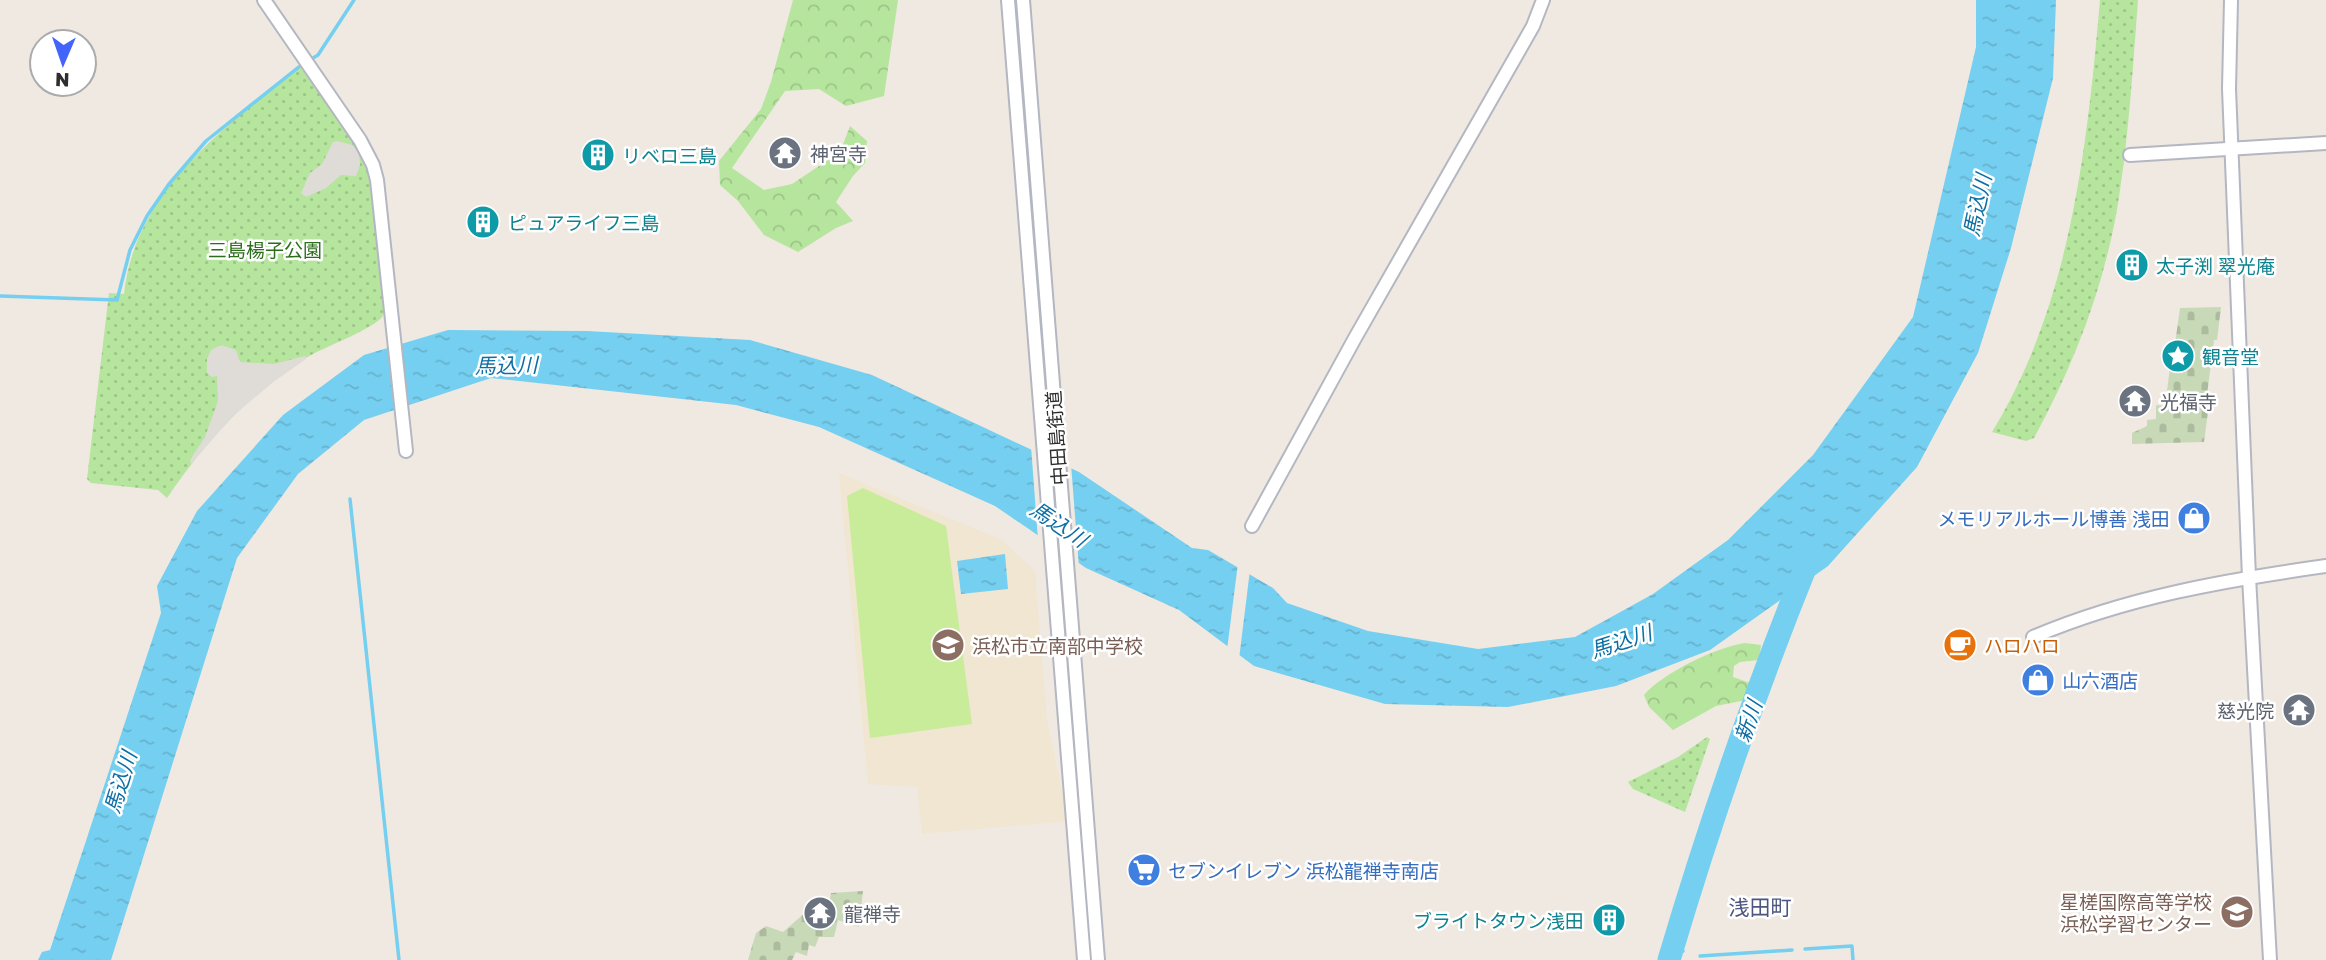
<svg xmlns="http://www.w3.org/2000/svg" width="2326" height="960" viewBox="0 0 2326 960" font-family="'Golos Text','Noto Sans JP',sans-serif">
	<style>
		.education { fill: #f0e6d1 }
		.forest { fill: url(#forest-crowns) }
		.cemetery { fill: url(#cemetery-stones) }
		.park { fill: url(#park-dots) }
		.pitch { fill: #c9ec9a }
		.plaza { fill: #dfdcd8 }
		.water { fill: url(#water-ripples) }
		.pier { fill: #efe9e1 }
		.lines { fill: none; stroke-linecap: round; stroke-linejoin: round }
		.stream { stroke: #75cff0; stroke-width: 3.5 }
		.river { stroke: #75cff0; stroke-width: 23 }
		.tertiary-casing { stroke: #b4b7c1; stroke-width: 16 }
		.tertiary { stroke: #fff; stroke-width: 12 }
		.labels { text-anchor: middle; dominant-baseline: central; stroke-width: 5; stroke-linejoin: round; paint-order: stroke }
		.worship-label { font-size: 19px; fill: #5b616d; stroke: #fff; text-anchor: start }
		.culture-label { font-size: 19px; fill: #0d838f; stroke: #fff; text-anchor: start }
		.park-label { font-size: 19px; fill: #2c6e1b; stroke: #fff }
		.street-label { font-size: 19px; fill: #2e2e2e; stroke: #fff }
		.shop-label { font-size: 19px; fill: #366cbe; stroke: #fff; text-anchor: start }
		.education-label { font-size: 19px; fill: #785e54; stroke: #fff; text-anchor: start }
		.food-label { font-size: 19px; fill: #c56008; stroke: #fff; text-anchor: start }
		.water-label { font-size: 21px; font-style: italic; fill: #0d6fa3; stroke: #fff }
		.neighbourhood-label { font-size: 21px; fill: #4d5680; stroke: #fff }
	</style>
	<defs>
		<pattern id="forest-crowns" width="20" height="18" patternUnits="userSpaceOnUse" patternTransform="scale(1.75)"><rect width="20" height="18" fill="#b6e59e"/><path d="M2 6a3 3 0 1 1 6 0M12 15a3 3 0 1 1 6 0" fill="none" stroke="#9dc588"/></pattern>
		<pattern id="cemetery-stones" width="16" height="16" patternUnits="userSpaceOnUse" patternTransform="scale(1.75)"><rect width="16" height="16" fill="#c8d9b8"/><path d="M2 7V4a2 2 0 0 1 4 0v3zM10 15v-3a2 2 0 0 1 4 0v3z" fill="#acbb9e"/></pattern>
		<pattern id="park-dots" width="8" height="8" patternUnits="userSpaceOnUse" patternTransform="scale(1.75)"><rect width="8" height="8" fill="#b6e59e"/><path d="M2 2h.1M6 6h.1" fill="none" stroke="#9dc588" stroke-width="1.8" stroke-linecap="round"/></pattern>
		<pattern id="water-ripples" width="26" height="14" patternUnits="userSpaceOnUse" patternTransform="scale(1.75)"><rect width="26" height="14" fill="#75cff0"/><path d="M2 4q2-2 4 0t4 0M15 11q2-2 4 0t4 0" fill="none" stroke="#66b2ce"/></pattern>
	</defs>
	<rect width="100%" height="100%" fill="#efe9e1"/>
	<path class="education" d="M839 473 1002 540 1035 571 1047 719 1068 821 922 834 917 787 868 784Z"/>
	<g class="forest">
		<path d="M793 0H898L884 96 846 106 819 89 785 91 732 168 764 190 792 184 840 152 850 126 867 141 865 163 853 176 836 202 853 221 836 228 798 252 764 235 738 201 720 185 719 161 761 109 771 82Z"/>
		<path d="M1745 643 1761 645 1759 660 1740 662 1734 666 1733 677 1753 684 1746 700 1716 706 1673 730 1649 707 1644 695C1663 673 1716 647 1745 643Z"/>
	</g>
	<g class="cemetery">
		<path d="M2221 307 2217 340H2214L2206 403 2209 404 2204 442 2132 444V433L2147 426V420L2156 419V405L2165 406 2171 360 2185 361 2186 353 2174 351 2180 308Z"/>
		<path d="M863 891 859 927 838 920 834 937H819L815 947 809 945 807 956 796 952 792 960H748L756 933 766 926 783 932 814 905 828 909 831 893Z"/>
	</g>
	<g class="park">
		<path d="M2100 0H2138C2133 66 2129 132 2119 197 2106 282 2075 363 2034 438L2026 441 1992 432C2071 302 2087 148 2100 0Z"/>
		<path d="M301 65 354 143 369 175 374 195 386 307C384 310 384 314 382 317 374 328 326 347 311 355 252 389 204 443 167 498L158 490 91 483 87 479 109 293 124 294C135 190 227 126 301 65Z"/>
		<path d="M1707 737 1710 739 1685 812 1633 789 1628 782 1678 757Z"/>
	</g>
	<path class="pitch" d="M863 488 946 526 972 724 870 738 847 496Z"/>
	<g class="plaza">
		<path d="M337 141 352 145 359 152 360 165 356 176 341 175 326 188 306 197 301 193 310 173 322 164 333 142Z"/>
		<path d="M221 345 236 350 240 362 274 364 305 356 306 359 272 383 232 417 191 464 190 460 205 437 218 401 217 376 212 377 207 373V359L211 350Z"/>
	</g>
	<g class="water">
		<path d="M1976 0H2056L2053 78 2011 248 1978 353 1917 467 1828 566 1710 650 1616 686 1508 707 1385 704 1254 666 1179 610 1086 568 995 506 819 427 736 405 491 378 364 420 298 474 237 558 111 960H38L42 952 50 950 161 613 157 586 197 511 283 415 364 355 448 330 587 331 750 340 872 375 1079 472 1192 548 1208 550 1273 588 1287 603 1368 631 1478 649 1575 637 1653 594 1728 540 1813 455 1913 317 1976 47Z"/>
		<path d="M1005 554 1008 589 961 594 957 561Z"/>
	</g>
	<g class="pier">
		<path d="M1031 446 1071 464 1079 567 1038 540Z"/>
		<path d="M1238 563 1250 570 1239 659 1227 650Z"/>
	</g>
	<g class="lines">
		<g class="stream">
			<path d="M0 296 117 300 130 250 147 216 169 184 206 141 300 66 318 55 354 0"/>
			<path d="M350 499 399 960"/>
			<path d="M1673 948 1683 951"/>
			<path d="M1805 949 1852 946 1853 960"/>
			<path d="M1700 956 1792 950"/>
		</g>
		<path class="river" d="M1669 960C1709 825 1755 692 1808 561"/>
		<defs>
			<g id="tertiary">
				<path d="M264 0 360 140 373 165 377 180 406 451"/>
				<path d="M1008 0 1084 960"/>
				<path d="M1023 0 1098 960"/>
				<path d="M2231 0 2229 89 2249 577 2270 960"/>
				<path d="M2130 155 2326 143"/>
				<path d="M1252 526 1355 338 1533 26 1543 0"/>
				<path d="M2033 637C2127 597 2226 580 2326 566"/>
			</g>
		</defs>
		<use href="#tertiary" class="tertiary-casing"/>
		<use href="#tertiary" class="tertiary"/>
	</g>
	<defs>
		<symbol id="temple-disc" viewBox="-11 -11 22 22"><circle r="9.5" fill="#6b7280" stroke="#fff"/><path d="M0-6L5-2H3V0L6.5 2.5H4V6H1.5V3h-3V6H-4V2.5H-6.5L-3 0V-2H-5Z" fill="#fff"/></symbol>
		<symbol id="building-disc" viewBox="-11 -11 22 22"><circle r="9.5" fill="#0f9aa8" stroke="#fff"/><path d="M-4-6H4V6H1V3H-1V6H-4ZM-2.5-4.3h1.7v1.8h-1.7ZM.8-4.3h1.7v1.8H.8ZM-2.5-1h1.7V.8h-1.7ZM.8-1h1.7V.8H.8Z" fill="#fff"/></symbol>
		<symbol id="sight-disc" viewBox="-11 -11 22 22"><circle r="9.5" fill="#0f9aa8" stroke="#fff"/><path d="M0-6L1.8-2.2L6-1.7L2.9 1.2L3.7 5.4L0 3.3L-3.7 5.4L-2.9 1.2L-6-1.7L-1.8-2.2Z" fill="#fff"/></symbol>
		<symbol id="shop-disc" viewBox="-11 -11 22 22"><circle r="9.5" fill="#3f7fe0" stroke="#fff"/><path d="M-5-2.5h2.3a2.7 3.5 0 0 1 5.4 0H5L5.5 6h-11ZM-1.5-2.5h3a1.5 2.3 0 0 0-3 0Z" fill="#fff"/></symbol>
		<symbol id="school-disc" viewBox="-11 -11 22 22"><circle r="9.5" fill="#8d6e63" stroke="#fff"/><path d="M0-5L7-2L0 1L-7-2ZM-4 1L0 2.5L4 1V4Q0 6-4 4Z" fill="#fff"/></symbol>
		<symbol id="cafe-disc" viewBox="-11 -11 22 22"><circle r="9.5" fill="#e8710a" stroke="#fff"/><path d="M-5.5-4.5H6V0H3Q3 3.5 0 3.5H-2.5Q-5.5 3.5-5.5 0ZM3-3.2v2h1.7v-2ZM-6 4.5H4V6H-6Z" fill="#fff"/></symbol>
		<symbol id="supermarket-disc" viewBox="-11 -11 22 22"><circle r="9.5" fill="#3f7fe0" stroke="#fff"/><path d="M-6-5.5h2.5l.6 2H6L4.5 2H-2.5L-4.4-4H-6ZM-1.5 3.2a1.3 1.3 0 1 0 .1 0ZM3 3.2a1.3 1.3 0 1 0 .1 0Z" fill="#fff"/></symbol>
	</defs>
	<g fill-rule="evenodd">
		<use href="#temple-disc" x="766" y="134" width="38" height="38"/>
		<use href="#building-disc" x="579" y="136" width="38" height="38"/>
		<use href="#building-disc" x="464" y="203" width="38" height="38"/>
		<use href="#building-disc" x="2113" y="246" width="38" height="38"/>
		<use href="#sight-disc" x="2159" y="337" width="38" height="38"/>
		<use href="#temple-disc" x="2116" y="382" width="38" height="38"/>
		<use href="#shop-disc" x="2175" y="499" width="38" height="38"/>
		<use href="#school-disc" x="929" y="626" width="38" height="38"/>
		<use href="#cafe-disc" x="1941" y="626" width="38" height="38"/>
		<use href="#shop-disc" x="2019" y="661" width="38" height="38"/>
		<use href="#temple-disc" x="2280" y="691" width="38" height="38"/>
		<use href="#supermarket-disc" x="1125" y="851" width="38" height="38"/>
		<use href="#school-disc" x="2218" y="893" width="38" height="38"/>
		<use href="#temple-disc" x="801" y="894" width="38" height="38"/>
		<use href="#building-disc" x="1590" y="901" width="38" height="38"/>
	</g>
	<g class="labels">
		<g class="worship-label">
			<text x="810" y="153">神宮寺</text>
			<text x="2160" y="401">光福寺</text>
			<text x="2274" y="710" text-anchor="end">慈光院</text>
			<text x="844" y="913">龍禅寺</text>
		</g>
		<g class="culture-label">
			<text x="622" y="155">リベロ三島</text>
			<text x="508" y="222">ピュアライフ三島</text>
			<text x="2156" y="265">太子渕 翠光庵</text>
			<text x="2202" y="356">観音堂</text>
			<text x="1584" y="920" text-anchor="end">ブライトタウン浅田</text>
		</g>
		<g class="park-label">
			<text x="265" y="249">三島楊子公園</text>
		</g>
		<g class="street-label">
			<text transform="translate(1056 438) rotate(-94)">中田島街道</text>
		</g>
		<g class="shop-label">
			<text x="2170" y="518" text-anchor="end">メモリアルホール博善 浅田</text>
			<text x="2062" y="680">山六酒店</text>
			<text x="1168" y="870">セブンイレブン 浜松龍禅寺南店</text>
		</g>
		<g class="education-label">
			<text x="972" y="645">浜松市立南部中学校</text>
			<text x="2212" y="901" text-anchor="end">星槎国際高等学校<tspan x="2212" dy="22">浜松学習センター</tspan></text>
		</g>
		<g class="food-label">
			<text x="1984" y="645">ハロハロ</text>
		</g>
		<g class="water-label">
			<text transform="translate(1977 205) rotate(-78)">馬込川</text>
			<text transform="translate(506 365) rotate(-1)">馬込川</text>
			<text transform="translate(1059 524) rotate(34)">馬込川</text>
			<text transform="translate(1621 641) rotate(-18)">馬込川</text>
			<text transform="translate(1748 721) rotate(-71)">新川</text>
			<text transform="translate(120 782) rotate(-73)">馬込川</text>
		</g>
		<g class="neighbourhood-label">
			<text x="1760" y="907">浅田町</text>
		</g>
	</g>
	<g transform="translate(63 63) rotate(182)"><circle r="33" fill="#ffffff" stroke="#ababab" stroke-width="2"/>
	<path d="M0-5L12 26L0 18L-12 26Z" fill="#4264fb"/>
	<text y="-10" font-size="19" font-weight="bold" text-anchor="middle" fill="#2e2e2e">N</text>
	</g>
</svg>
